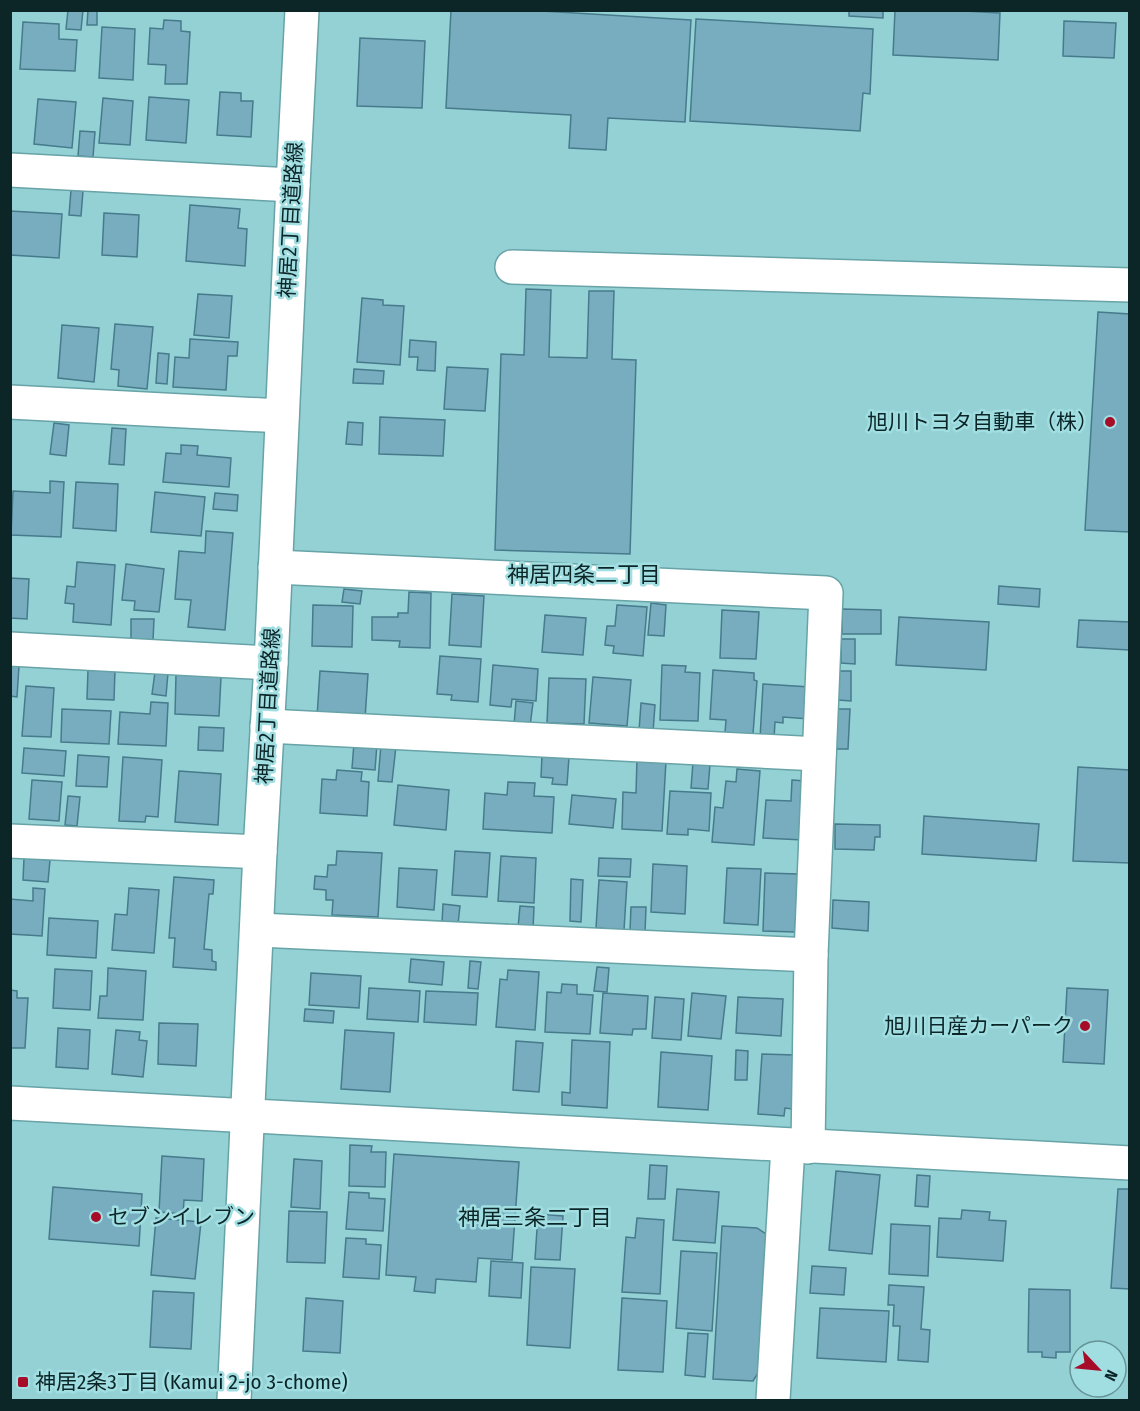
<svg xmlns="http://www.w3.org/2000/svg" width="1140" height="1411" viewBox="0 0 1140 1411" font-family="'Fira Sans Condensed','Noto Sans JP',sans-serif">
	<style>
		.building { fill: #77adbf; stroke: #477b8c; stroke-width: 1.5 }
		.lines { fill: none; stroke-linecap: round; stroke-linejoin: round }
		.minor-casing { stroke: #67a3a7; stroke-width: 36 }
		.minor { stroke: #fff; stroke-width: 33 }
		.poi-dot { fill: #a60c27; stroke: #a1dee2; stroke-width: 2 }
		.labels { text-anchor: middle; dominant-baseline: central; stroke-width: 5; stroke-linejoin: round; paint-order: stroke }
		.street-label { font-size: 21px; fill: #0c2527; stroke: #a1dee2 }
		.poi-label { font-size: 21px; fill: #0c2527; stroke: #a1dee2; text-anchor: end }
		.neighbourhood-label { font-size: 22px; fill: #0c2527; stroke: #a1dee2 }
	</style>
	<rect width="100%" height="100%" fill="#94d1d5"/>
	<g class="building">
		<path d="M68 10H83L81 30 66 29Z"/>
		<path d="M88 10H97V25H87Z"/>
		<path d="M451 10H525L691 20 685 122 608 118 606 150 569 148 571 115 446 108Z"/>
		<path d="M849 10H883V18L849 16Z"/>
		<path d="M895 10H946L1000 13 998 60 893 55Z"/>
		<path d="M696 19 873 29 870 94 863 93 860 131 690 121Z"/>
		<path d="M164 20 181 21V31L190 32 187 84H165L166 65 148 64 150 28 163 29Z"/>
		<path d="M1064 21 1116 23 1114 58 1063 56Z"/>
		<path d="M23 22 59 24V39L77 40 75 71 20 69Z"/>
		<path d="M102 27 135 29 133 80 99 78Z"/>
		<path d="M360 38 425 41 422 108 357 106Z"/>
		<path d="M220 92 241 93V101H253L251 137 217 135Z"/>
		<path d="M149 97 189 100 186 143 146 140Z"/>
		<path d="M103 98 133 101 130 145 99 143Z"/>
		<path d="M38 99 76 102 72 148 34 144Z"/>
		<path d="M80 131 95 132 93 157 78 156Z"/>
		<path d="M71 190 83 191 81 216 69 215Z"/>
		<path d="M190 205 240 209 238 228 247 229 245 266 186 261Z"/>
		<path d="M10 211 62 214 59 258 10 255Z"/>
		<path d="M104 213 139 215 137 257 102 255Z"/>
		<path d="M526 289 551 290 549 357 587 358 589 291H614L612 359 636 360 630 554 495 550 501 354 524 355Z"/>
		<path d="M198 294 232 296 229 338 194 335Z"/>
		<path d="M362 298 383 300V305L404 306 400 365 357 362Z"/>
		<path d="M1098 312 1130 314V532L1085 530Z"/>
		<path d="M115 324 153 327 147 389 118 386 119 370 111 369Z"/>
		<path d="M62 325 99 328 94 382 58 378Z"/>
		<path d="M190 339 238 342 237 356H228L226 390 173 387 175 357 189 358Z"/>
		<path d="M410 340 436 342 435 371 417 370 418 357H409Z"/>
		<path d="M158 353 169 354 167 384 156 383Z"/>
		<path d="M447 367 488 369 485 411 444 409Z"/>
		<path d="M354 369 384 371 383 384 353 383Z"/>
		<path d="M380 417 445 420 443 456 379 454Z"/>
		<path d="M348 422 363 423 362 445 346 444Z"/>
		<path d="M54 423 69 425 66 456 50 454Z"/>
		<path d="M112 428 126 429 124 465 109 464Z"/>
		<path d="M181 445 198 446 197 455 231 458 229 487 163 482 166 453 181 454Z"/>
		<path d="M50 481 64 482 61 537 11 535 13 491 50 493Z"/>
		<path d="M76 482 118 484 116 531 73 528Z"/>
		<path d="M155 492 205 497 201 536 151 532Z"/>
		<path d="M215 493 238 495 237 511 213 509Z"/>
		<path d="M206 531 233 533 225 630 188 627 191 600 175 599 179 551 205 553Z"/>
		<path d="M77 562 115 565 111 625 73 622 74 604 65 603 67 586 75 587Z"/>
		<path d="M126 564 164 569 159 612 134 610 135 601 122 600Z"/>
		<path d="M10 578 29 579 27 619 10 618Z"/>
		<path d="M999 586 1040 589 1039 607 998 604Z"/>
		<path d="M344 589 362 591 360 604 342 602Z"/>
		<path d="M409 592 431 593 430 648 399 647 400 641 372 640V617H398V613H408Z"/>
		<path d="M452 594 484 596 481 647 449 645Z"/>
		<path d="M651 603 666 605 664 636 648 635Z"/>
		<path d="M313 605 353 606 352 647 312 646Z"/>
		<path d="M617 605 647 607 643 656 613 653 614 646 605 645 607 626H615Z"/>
		<path d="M842 609 881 610V634H842Z"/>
		<path d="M722 610 759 612 756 659 720 658Z"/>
		<path d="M545 615 586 618 583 655 542 652Z"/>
		<path d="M899 617 989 622 986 670 896 665Z"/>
		<path d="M131 619H154L153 640 131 639Z"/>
		<path d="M1079 620 1130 622 1129 650 1077 647Z"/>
		<path d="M841 639H855V664L841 663Z"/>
		<path d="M440 656 481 659 478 702 451 700 452 695 437 694Z"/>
		<path d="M10 665 19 666 17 697 10 696Z"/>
		<path d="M493 665 538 669 536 701 512 699 511 707 490 705Z"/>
		<path d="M662 665 686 666 685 672 700 673 698 721 660 720Z"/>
		<path d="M88 669 115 670 114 700 87 699Z"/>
		<path d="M713 670 754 673V680L757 681 753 734 725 733 726 720 710 719Z"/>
		<path d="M320 671 368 674 365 719 317 717Z"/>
		<path d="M839 671H851V701L838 700Z"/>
		<path d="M155 672 168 673 166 696 152 694Z"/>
		<path d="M176 674 221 677 219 716 175 714Z"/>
		<path d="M593 677 631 680 627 726 589 723Z"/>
		<path d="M549 678 586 679 584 724 547 723Z"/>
		<path d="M763 684 810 687 809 719 783 717V723L775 722 774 739H760Z"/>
		<path d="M26 686 54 688 51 737 22 736Z"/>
		<path d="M516 701 533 703 530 726 514 725Z"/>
		<path d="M151 702 168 703 166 746 118 744 120 712 150 714Z"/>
		<path d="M641 703 655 705 653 732 639 731Z"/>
		<path d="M62 709 111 711 109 744 61 742Z"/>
		<path d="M837 709H850L848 749H835Z"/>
		<path d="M199 727 224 728 223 751 198 750Z"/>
		<path d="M354 743 377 744 375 770 352 768Z"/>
		<path d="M381 744 396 746 392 782 378 781Z"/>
		<path d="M24 748 66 751 64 776 22 773Z"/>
		<path d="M78 755 109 757 107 787 76 786Z"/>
		<path d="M542 755 569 757 567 785 552 784 553 778 541 777Z"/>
		<path d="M123 757 162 760 158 817 146 816 145 822 119 821Z"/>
		<path d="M637 759 666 761 662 831 622 829 623 792 636 793Z"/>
		<path d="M693 762 710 764 708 789 691 788Z"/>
		<path d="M1078 767 1130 770V863L1073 861Z"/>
		<path d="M737 769 760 771 754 845 712 842 715 807 723 808 726 781 736 782Z"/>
		<path d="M337 770 362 772 361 781 369 782 367 816 320 813 322 779 336 780Z"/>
		<path d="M179 771 221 774 218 825 175 822Z"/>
		<path d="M32 780 62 782 59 821 29 819Z"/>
		<path d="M792 780 806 781 803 840 763 838 766 800 791 801Z"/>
		<path d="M508 782 535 783 534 796 554 797 552 833 483 829 485 793 507 795Z"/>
		<path d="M398 785 449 790 446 830 394 825Z"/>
		<path d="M670 791 711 793 709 831 688 829V835L667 834Z"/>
		<path d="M572 795 616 799 613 828 569 824Z"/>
		<path d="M68 796 80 797 77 826 65 825Z"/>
		<path d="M924 816 1039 824 1036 861 922 854Z"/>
		<path d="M835 824 880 825V837H875L874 850 835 849Z"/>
		<path d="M337 851 382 853 378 917 332 915 333 900H326V890L314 889 315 876 327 877 328 865H336Z"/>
		<path d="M455 851 490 853 487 897 452 895Z"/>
		<path d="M501 856 536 858 534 903 498 901Z"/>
		<path d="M24 858 50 860 48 882 23 880Z"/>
		<path d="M599 858 631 859 630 877 598 876Z"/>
		<path d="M653 864 687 866 685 914 651 912Z"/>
		<path d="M399 868 437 870 434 910 397 907Z"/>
		<path d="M727 868 761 869 758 925 724 923Z"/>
		<path d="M765 873 798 874 795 932 763 931Z"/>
		<path d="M174 877 214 880 213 894H209L204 949 212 950V961L216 962V970L173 967 175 938H169Z"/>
		<path d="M571 879 583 880 581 922 570 921Z"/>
		<path d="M599 880 627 882 624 930 596 928Z"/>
		<path d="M33 888 45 889 42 936 10 934V899L33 901Z"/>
		<path d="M129 888 159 890 154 953 112 950 115 914 127 915Z"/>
		<path d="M833 900 869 902 868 931 832 928Z"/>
		<path d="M443 904 460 906 458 924 442 923Z"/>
		<path d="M520 906 534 907 533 929 518 928Z"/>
		<path d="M631 907H646L645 933 630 931Z"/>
		<path d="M49 918 98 921 96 958 47 955Z"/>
		<path d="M411 959 444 962 442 985 409 982Z"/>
		<path d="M470 961 481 962 478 989 468 988Z"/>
		<path d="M597 967 609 968 607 992 594 991Z"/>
		<path d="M108 968 146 971 143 1020 98 1018 100 996H107Z"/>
		<path d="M55 969 92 971 90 1010 53 1008Z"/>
		<path d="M508 970 539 972 535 1030 496 1027 500 979 507 980Z"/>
		<path d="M311 973 361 976 359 1008 309 1005Z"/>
		<path d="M562 984 577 985V994L593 995 590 1034 545 1032 547 992 561 993Z"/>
		<path d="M369 988 420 991 418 1022 367 1019Z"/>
		<path d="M1067 988 1108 990 1104 1064 1063 1062Z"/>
		<path d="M10 990 17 991V998H28L25 1048H10Z"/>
		<path d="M426 991 478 993 476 1025 424 1022Z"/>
		<path d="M603 993 648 996 646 1029H633L632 1035 600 1033Z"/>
		<path d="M692 993 726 996 721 1039 688 1036Z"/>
		<path d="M655 997 684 999 681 1040 652 1038Z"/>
		<path d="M738 997 783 999 781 1036 736 1033Z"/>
		<path d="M305 1009 334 1011 333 1023 304 1021Z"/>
		<path d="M159 1023 198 1024 196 1066 158 1064Z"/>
		<path d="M58 1028 90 1030 88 1069 56 1067Z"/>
		<path d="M116 1030 140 1032 139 1040 147 1041 143 1077 112 1074Z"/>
		<path d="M345 1030 394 1033 390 1092 341 1089Z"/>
		<path d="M572 1040 610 1042 607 1108 562 1105V1092L570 1093Z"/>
		<path d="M516 1041 543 1043 539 1092 513 1090Z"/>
		<path d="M736 1050 748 1051 747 1080H735Z"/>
		<path d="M661 1052 712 1056 708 1110 658 1107Z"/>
		<path d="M762 1054 795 1055 792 1109 785 1108 784 1116 758 1114Z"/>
		<path d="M350 1145 372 1146 371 1152H386L385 1187 349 1186Z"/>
		<path d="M394 1154 519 1162 512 1260 478 1258 476 1282 436 1279 435 1293 414 1291 416 1277 386 1275Z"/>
		<path d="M162 1156 204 1159 202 1201 184 1200 183 1214 159 1212Z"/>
		<path d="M294 1159 322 1161 320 1209 291 1207Z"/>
		<path d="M650 1165 667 1166 665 1199H648Z"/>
		<path d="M836 1171 880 1175 872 1254 829 1250Z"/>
		<path d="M917 1175 930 1176 928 1207 915 1206Z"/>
		<path d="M53 1187 142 1194 139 1246 49 1239Z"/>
		<path d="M677 1189 719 1192 715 1243 673 1240Z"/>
		<path d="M1118 1189H1130V1289L1111 1288Z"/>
		<path d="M349 1192 369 1193V1198L385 1199 383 1231 346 1229Z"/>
		<path d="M962 1210 990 1212 989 1220 1006 1221 1003 1261 937 1257 939 1218 961 1219Z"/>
		<path d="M289 1211 327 1212 325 1263 287 1262Z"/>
		<path d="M538 1214 563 1216 560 1260 535 1259Z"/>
		<path d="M156 1218 201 1222 195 1279 151 1275Z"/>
		<path d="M637 1218 664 1220 660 1294 622 1292 626 1237 635 1238Z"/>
		<path d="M891 1224 930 1226 928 1276 889 1274Z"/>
		<path d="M722 1226 757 1228 766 1234 758 1373 753 1381 713 1379Z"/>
		<path d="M346 1238 366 1239V1244L381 1245 379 1279 343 1277Z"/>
		<path d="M681 1251 717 1253 712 1331 676 1328Z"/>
		<path d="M491 1261 523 1263 521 1298 489 1296Z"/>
		<path d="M812 1266 846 1268 844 1295 810 1293Z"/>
		<path d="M531 1267 575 1269 570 1348 527 1345Z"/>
		<path d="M889 1285 924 1287 921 1329 930 1330 928 1362 898 1360 900 1326H893L894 1305H888Z"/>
		<path d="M1029 1289 1070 1290V1352H1056V1358L1042 1357V1352H1028Z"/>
		<path d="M153 1291 194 1293 191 1349 150 1347Z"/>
		<path d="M306 1298 343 1301 340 1353 303 1351Z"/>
		<path d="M622 1298 667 1301 663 1372 618 1370Z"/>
		<path d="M820 1308 889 1311 886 1362 817 1358Z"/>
		<path d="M688 1333 708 1334 705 1377 685 1375Z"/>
	</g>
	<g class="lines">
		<defs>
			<g id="minor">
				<path d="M10 170 293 185"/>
				<path d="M512 267 1130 285"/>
				<path d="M10 402 282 416"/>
				<path d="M275 567 826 593 811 955 808 1147"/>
				<path d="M10 649 271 663"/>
				<path d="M267 726 819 754"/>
				<path d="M10 841 260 852"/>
				<path d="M258 930 811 955"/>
				<path d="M10 1103C384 1122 756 1144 1130 1163"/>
				<path d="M234 1400 260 852 271 663 293 185 302 10"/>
				<path d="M773 1400 788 1146"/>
			</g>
		</defs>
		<use href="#minor" class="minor-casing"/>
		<use href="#minor" class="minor"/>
	</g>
	<g class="poi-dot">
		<circle cx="1110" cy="422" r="6"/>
		<circle cx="1085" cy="1026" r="6"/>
		<circle cx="96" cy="1217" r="6"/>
		<rect x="17" y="1376" width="12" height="12" rx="3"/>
	</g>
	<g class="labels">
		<g class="street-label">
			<text transform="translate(291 220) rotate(-87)">神居2丁目道路線</text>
			<text transform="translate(268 706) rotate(-87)">神居2丁目道路線</text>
		</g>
		<g class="poi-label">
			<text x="1098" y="422">旭川トヨタ自動車（株）</text>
			<text x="1073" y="1026">旭川日産カーパーク</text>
			<text x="108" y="1217" text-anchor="start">セブンイレブン</text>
			<text x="35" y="1382" text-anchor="start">神居2条3丁目 (Kamui 2-jo 3-chome)</text>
		</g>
		<g class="neighbourhood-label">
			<text x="584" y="574">神居四条二丁目</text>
			<text x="535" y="1217">神居三条二丁目</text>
		</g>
	</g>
	<rect width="1140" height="1411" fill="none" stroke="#0c2527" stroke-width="24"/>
	<g transform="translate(1098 1369) rotate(116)"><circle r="28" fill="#a1dee2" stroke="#659497" stroke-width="1.5"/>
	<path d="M0-4.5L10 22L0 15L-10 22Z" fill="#a60c27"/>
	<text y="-9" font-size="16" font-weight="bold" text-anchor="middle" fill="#0c2527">N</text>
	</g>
</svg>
